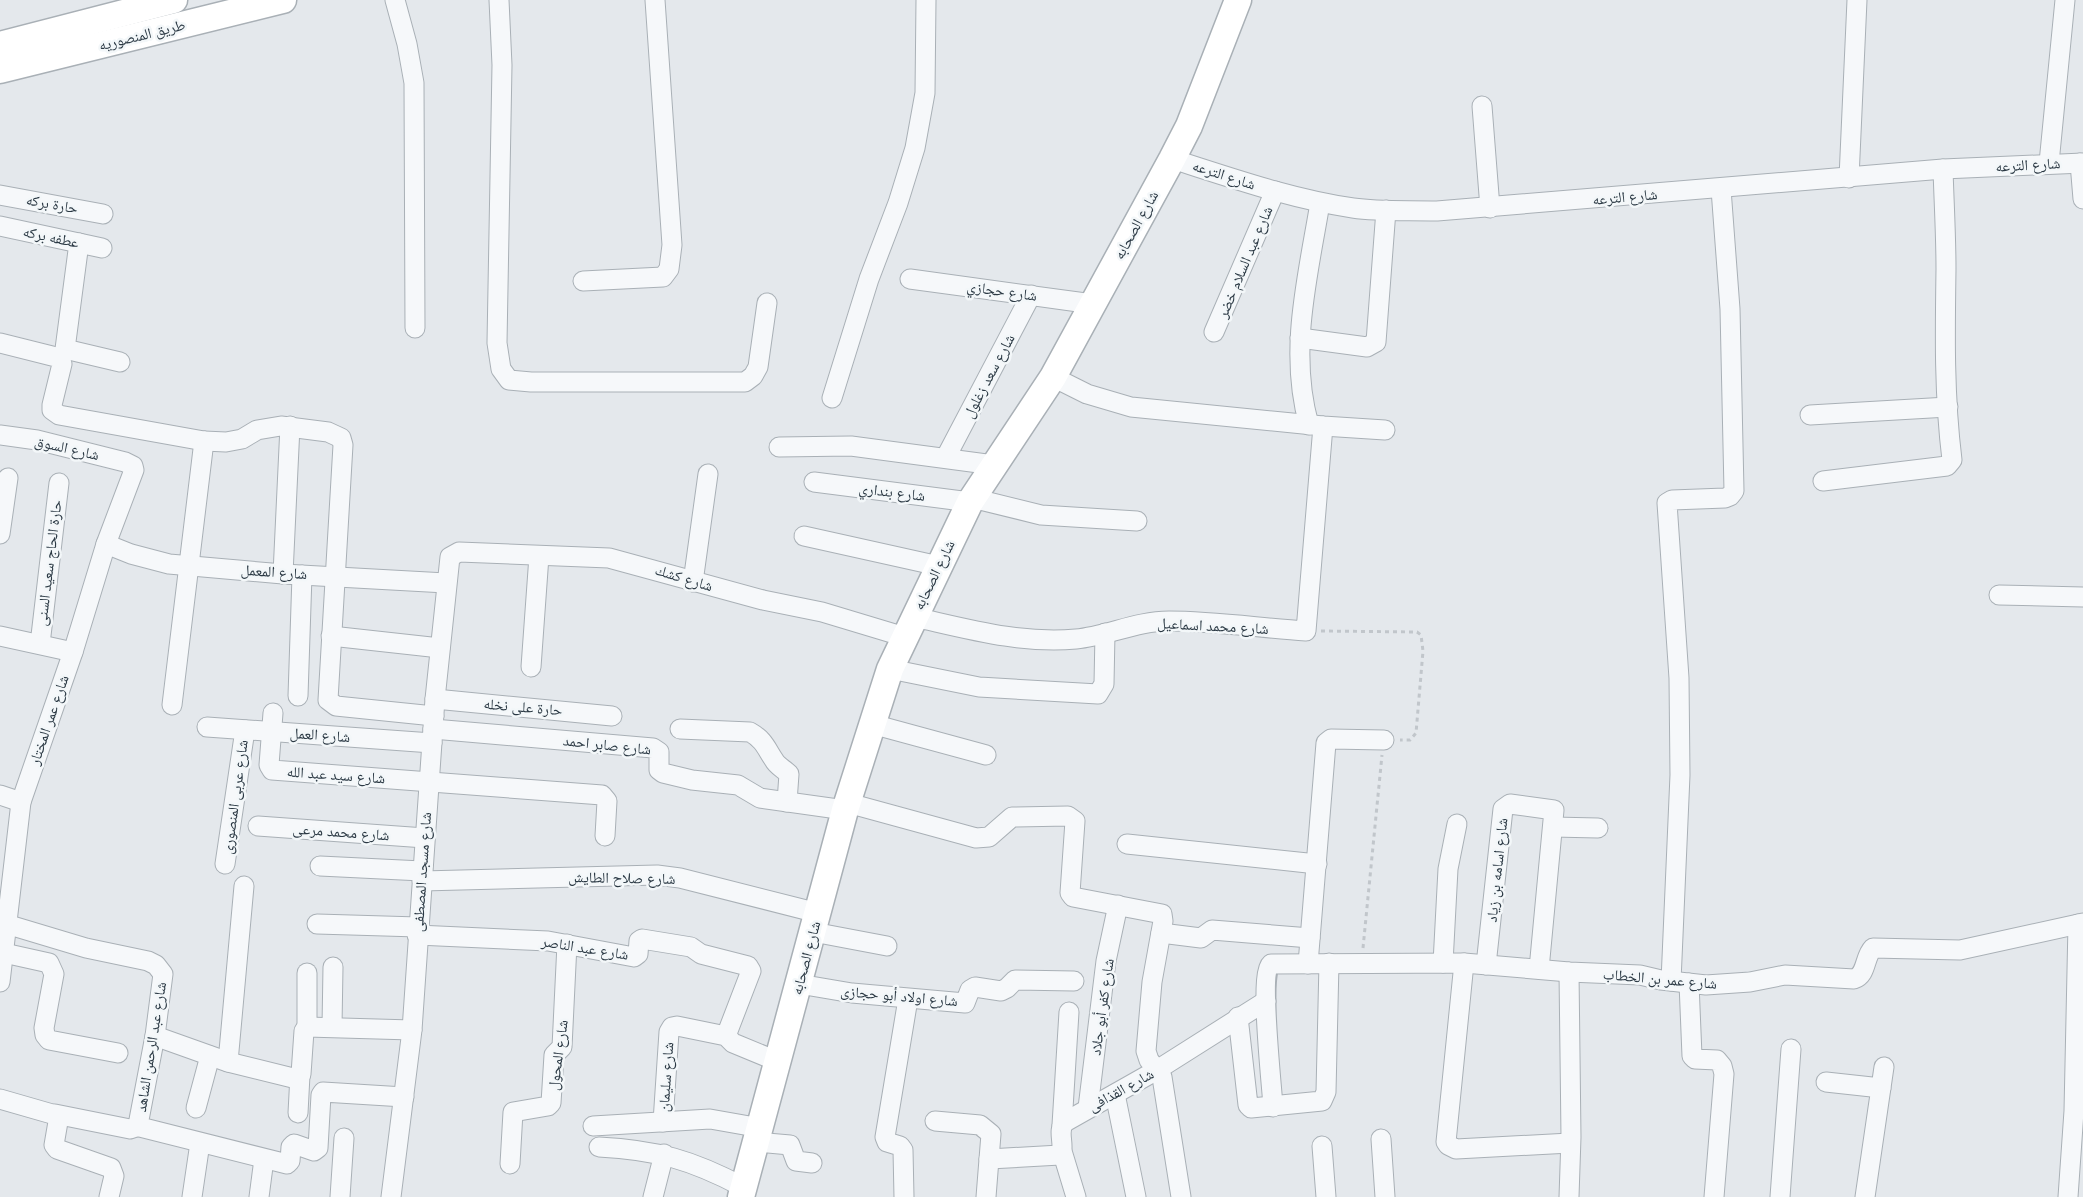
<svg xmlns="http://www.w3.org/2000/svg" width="2083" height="1197" viewBox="0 0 2083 1197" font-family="'Nunito Sans','Noto Naskh Arabic',sans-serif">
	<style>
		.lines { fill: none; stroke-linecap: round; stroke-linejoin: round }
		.street-casing { stroke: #a9b0b6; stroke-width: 21 }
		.secondary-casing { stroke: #a9b0b6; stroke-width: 29 }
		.path { stroke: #c1c6cb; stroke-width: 3; stroke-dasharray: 4 4; stroke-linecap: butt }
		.street { stroke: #f6f8fa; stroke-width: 19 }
		.secondary { stroke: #fff; stroke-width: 26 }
		.labels { text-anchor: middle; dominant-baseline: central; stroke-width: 5; stroke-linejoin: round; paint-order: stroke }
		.street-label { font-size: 15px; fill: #2b3944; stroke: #f3f7f9 }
	</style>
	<rect width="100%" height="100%" fill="#e4e8ec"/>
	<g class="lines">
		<defs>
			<g id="street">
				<path d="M395 0 407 44 414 83 415 328"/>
				<path d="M499 0 502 65 497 343 501 369 509 380 531 382H745L753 376 758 367 767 303"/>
				<path d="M1482 106 1490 208"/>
				<path d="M1172 159C1232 178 1291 199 1353 208 1380 212 1410 210 1437 211L1943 169 2083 163"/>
				<path d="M2049 163 2065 0"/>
				<path d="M2080 163 2083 199"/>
				<path d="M1849 178 1857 0"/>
				<path d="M0 195 103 214"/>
				<path d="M0 226 102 248"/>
				<path d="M79 243 65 349 120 362"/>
				<path d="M910 279 1093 304"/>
				<path d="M583 281 663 277 669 269 672 245 655 0"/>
				<path d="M1214 332 1275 191"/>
				<path d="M1300 338 1367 347 1376 342 1386 210"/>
				<path d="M0 343 60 358 62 364 52 405V410L59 415 204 441 226 442 242 439 257 430 281 426 328 432 341 438 343 445 328 700 336 706 434 716"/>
				<path d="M1053 377 1087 394 1131 407 1323 426 1385 430"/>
				<path d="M832 398 869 279 898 203 915 148 925 93 926 0"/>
				<path d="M1810 415 1948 407"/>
				<path d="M1309 425C1288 351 1308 276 1320 203"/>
				<path d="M0 435 37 440 125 462 133 466 134 470 106 544 73 652 21 802 0 982"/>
				<path d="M779 447 851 446 994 465"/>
				<path d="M946 457 1031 295"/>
				<path d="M1823 481 1947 466 1952 460C1944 395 1945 334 1946 269 1946 236 1944 202 1943 169"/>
				<path d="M814 482 970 502"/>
				<path d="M972 498 1041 515 1137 521"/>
				<path d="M0 534 8 478"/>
				<path d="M804 536 939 566"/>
				<path d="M106 544 131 554 169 564 283 574 446 583"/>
				<path d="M283 574 290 426"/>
				<path d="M693 582 708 474"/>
				<path d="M1999 595 2083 597"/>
				<path d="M914 617C968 629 1020 644 1076 639 1107 636 1137 621 1169 621 1214 621 1260 628 1306 631L1323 426"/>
				<path d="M0 636 73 652"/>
				<path d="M331 636 440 648"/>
				<path d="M40 644 59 483"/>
				<path d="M531 667 539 556"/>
				<path d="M890 669 979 687 1098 694 1104 684 1105 633"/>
				<path d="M298 696 302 575"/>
				<path d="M435 699 612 716"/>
				<path d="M172 705 204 441"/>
				<path d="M273 713 269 765 272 770 602 795 607 801 605 836"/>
				<path d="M872 724 986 755"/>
				<path d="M207 727 432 743"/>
				<path d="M433 729 653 748 659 752V770L663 773 692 780 738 785 760 798 845 810"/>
				<path d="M680 729 750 732C764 740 766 748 774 760 777 766 784 769 789 774L787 802"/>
				<path d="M0 795 21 802"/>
				<path d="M848 803 976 838 989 837 1012 817 1068 816 1075 821 1070 893 1073 897 1162 914 1163 921 1152 982 1146 1051 1149 1060 1162 1077 1181 1197"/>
				<path d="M258 826 425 838"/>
				<path d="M1553 827 1598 828"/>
				<path d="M1127 844 1317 864"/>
				<path d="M225 864 245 730"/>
				<path d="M320 866 422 871"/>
				<path d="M422 881 657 875 680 878 818 913"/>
				<path d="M6 924 86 948 148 961 156 965 163 974 155 1036 138 1125 140 1127 287 1164 290 1161 291 1147 294 1144 314 1151 318 1148 321 1095 323 1092 404 1097"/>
				<path d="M317 924 418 927"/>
				<path d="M813 932 887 946"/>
				<path d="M1161 933 1201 938 1212 930 1310 938"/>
				<path d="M417 935 548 941 634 957 638 954 639 941 642 939 691 947 701 954 748 966 751 971 726 1036"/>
				<path d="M4 953 49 963 54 974 44 1028 45 1035 49 1040 118 1053"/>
				<path d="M1443 963 1448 869 1457 824"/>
				<path d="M1464 963 1446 1142 1448 1145 1456 1149 1570 1143"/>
				<path d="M1308 964 1326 743 1331 739 1384 740"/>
				<path d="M1486 965 1503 809 1510 804 1554 810 1539 969"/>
				<path d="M307 973V1027"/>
				<path d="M1671 981 1680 775 1679 678 1667 503 1672 500 1725 498 1730 496 1734 491 1730 309 1721 189"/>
				<path d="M1689 983 1692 1056 1695 1059 1717 1060 1722 1066 1724 1074 1714 1197"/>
				<path d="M799 984 852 993 965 1003 970 990 975 987 1001 991 1007 988 1015 980 1074 981"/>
				<path d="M1238 1017 1248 1105 1251 1108 1322 1101 1326 1092 1329 963"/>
				<path d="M332 1027 333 967"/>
				<path d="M155 1036 228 1062 297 1079 301 1074 304 1031 307 1027 412 1030"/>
				<path d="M228 1062 244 886"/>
				<path d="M1826 1082 1881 1088"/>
				<path d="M1115 1094 1136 1197"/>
				<path d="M0 1099 59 1116 54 1145 57 1149 111 1168 114 1176 109 1197"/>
				<path d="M1273 1107C1272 1086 1259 974 1271 964L1464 963 1569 972 1640 975 1661 980 1706 985 1750 982 1785 975 1854 979C1867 975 1864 957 1873 948L1960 950 2083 923"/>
				<path d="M196 1108 210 1056"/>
				<path d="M1088 1108 1106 961 1118 905"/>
				<path d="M298 1113 300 1075"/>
				<path d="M55 1114 130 1129 139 1126"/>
				<path d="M935 1121 980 1125 991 1134 986 1197"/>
				<path d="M663 1122 669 1032 672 1027 677 1026 726 1036 733 1043 779 1062"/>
				<path d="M1062 1125 1069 1012"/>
				<path d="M593 1126 710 1119 761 1128"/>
				<path d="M1381 1139 1385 1197"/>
				<path d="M757 1142 790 1145 796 1161 812 1163"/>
				<path d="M1322 1146 1326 1197"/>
				<path d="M599 1147C657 1150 692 1160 743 1187"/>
				<path d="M1062 1151 1076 1197"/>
				<path d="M989 1159 1060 1155C1066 1145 1056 1131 1065 1122L1157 1070 1266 1001"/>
				<path d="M510 1164 513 1112 548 1106 551 1103 554 1055 562 1047 567 944"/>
				<path d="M192 1197 200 1143"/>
				<path d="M259 1197 264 1159"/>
				<path d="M340 1197 344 1138"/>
				<path d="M391 1197 412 1030 435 699 450 557 459 552 609 558 763 600 822 612 905 637"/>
				<path d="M653 1197 664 1154"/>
				<path d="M904 1197 903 1150 900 1146 887 1142 885 1137 908 999"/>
				<path d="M1569 1197 1571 1137 1569 972"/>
				<path d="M1780 1197 1791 1049"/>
				<path d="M1865 1197 1884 1067"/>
				<path d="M2068 1197 2074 1111 2078 924"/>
			</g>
			<g id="secondary">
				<path d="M0 45 174 0"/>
				<path d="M0 70 283 0"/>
				<path d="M741 1197 845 810 890 669 970 502 1053 377 1172 159 1189 126 1238 0"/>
			</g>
		</defs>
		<use href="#street" class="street-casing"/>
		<use href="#secondary" class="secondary-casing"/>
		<g class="path">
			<path d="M1321 631 1417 632 1421 635 1423 651 1416 733 1410 740H1400"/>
			<path d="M1363 948 1382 755"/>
		</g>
		<use href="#street" class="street"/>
		<use href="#secondary" class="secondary"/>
	</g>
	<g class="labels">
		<g class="street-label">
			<text transform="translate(142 35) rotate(-14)">طريق المنصوريه</text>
			<text transform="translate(2028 165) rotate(-3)">شارع الترعه</text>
			<text transform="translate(1224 175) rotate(18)">شارع الترعه</text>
			<text transform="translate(1625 197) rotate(-5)">شارع الترعه</text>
			<text transform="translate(52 204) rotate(10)">حارة بركه</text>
			<text transform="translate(1136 225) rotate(-61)">شارع الصحابه</text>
			<text transform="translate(51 237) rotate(12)">عطفه بركه</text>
			<text transform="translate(1245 262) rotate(-67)">شارع عبد السلام خضر</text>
			<text transform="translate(1002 291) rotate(8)">شارع حجازي</text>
			<text transform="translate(989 376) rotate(-62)">شارع سعد زغلول</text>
			<text transform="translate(67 448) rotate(13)">شارع السوق</text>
			<text transform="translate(892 492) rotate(7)">شارع بنداري</text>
			<text transform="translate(49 563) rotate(-83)">حارة الحاج سعيد السنى</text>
			<text transform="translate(274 572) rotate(4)">شارع المعمل</text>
			<text transform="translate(934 575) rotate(-64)">شارع الصحابه</text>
			<text transform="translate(684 578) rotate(17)">شارع كشك</text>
			<text transform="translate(1213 626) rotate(3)">شارع محمد اسماعيل</text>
			<text transform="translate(523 707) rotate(5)">حارة على نخله</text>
			<text transform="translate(49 720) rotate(-71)">شارع عمر المختار</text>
			<text transform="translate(320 735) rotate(4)">شارع العمل</text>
			<text transform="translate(607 745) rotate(6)">شارع صابر احمد</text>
			<text transform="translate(336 775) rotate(4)">شارع سيد عبد الله</text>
			<text transform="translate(235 797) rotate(-82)">شارع عربى المنصورى</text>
			<text transform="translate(341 832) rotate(4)">شارع محمد مرعى</text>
			<text transform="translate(1497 870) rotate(-84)">شارع اسامه بن زياد</text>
			<text transform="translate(422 872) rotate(-86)">شارع مسجد المصطفى</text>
			<text transform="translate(622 878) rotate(1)">شارع صلاح الطايش</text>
			<text transform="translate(585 948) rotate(9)">شارع عبد الناصر</text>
			<text transform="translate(806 958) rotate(-75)">شارع الصحابه</text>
			<text transform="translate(1660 979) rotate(5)">شارع عمر بن الخطاب</text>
			<text transform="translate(899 996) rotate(5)">شارع اولاد أبو حجازى</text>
			<text transform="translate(1102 1007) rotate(-82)">شارع كفر أبو جلاد</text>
			<text transform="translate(151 1047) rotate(-81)">شارع عبد الرحمن الشاهد</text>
			<text transform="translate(558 1055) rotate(-82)">شارع المحول</text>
			<text transform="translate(666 1077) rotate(-86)">شارع سليمان</text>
			<text transform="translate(1121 1090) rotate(-29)">شارع القذافى</text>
		</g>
	</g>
</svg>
